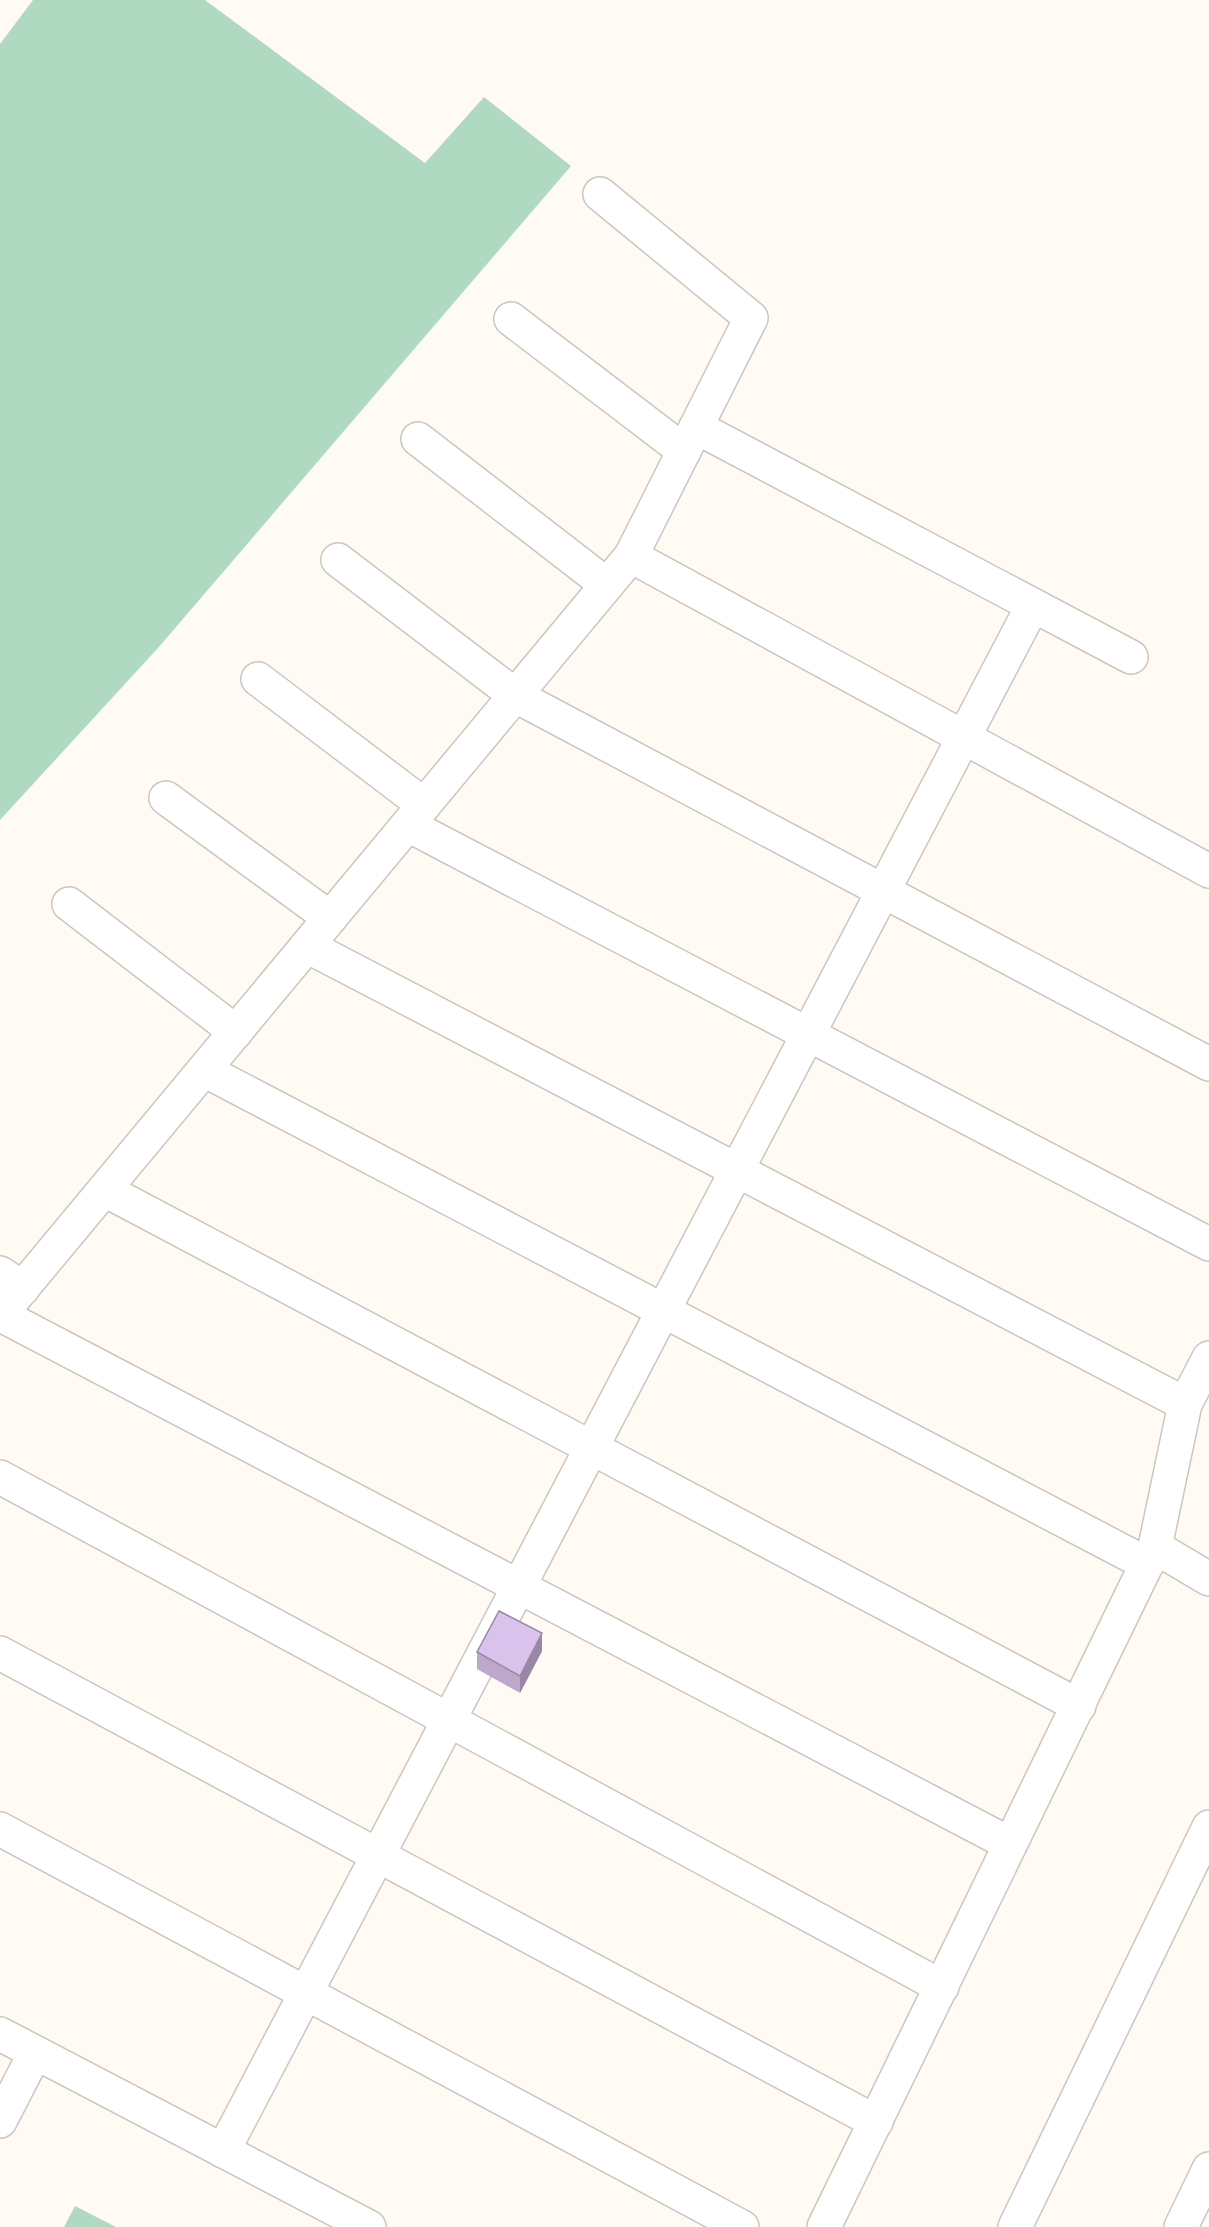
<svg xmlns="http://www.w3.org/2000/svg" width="1209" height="2227" viewBox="0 0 1209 2227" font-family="Figtree,sans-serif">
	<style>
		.green { fill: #b0d9c1 }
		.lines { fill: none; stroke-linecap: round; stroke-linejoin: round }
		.street-casing { stroke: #cbc6be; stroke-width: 36 }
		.street { stroke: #fff; stroke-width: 33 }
		.wall { fill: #bba8cb }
		.shaded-wall { fill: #9888a5 }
		.building { fill: #d9c3ec; stroke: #9888a5; stroke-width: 1.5 }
	</style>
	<rect width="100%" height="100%" fill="#fffbf4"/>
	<g class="green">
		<path d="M33 0H205L425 163 484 97 571 166 158 648 0 820V44Z"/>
		<path d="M75 2206 116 2227H64Z"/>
	</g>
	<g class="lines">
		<defs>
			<g id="street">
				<path d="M511 319 684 451"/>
				<path d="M696 427 1131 657"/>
				<path d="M418 439 607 585"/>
				<path d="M631 556 1209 871"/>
				<path d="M338 560 516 696 1209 1064"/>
				<path d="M258 679 424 805"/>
				<path d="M166 798 330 918"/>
				<path d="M408 825 1209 1244"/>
				<path d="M69 904 236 1032"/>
				<path d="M307 946 1185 1404"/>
				<path d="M204 1070 1147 1564"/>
				<path d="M105 1190 1079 1706"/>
				<path d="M0 1273 23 1288"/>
				<path d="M0 1315 631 556 751 318 600 194"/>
				<path d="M1 1315 1010 1844"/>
				<path d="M0 1477 942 1987"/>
				<path d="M1155 1547 1209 1579"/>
				<path d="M0 1653 876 2122"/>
				<path d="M0 1829 742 2227"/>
				<path d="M0 2034 369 2227"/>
				<path d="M0 2121 35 2053"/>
				<path d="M223 2151 1033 605"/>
				<path d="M824 2227 1155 1547 1185 1404 1209 1358"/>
				<path d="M1015 2227 1209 1827"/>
				<path d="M1181 2227 1209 2169"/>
			</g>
		</defs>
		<use href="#street" class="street-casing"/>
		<use href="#street" class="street"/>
	</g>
	<path class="wall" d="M542 1651 520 1693 477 1669V1652Z"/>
	<path class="shaded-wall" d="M542 1633V1651L520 1693V1676Z"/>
	<path class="building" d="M499 1611 542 1633 520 1676 477 1652Z"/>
</svg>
